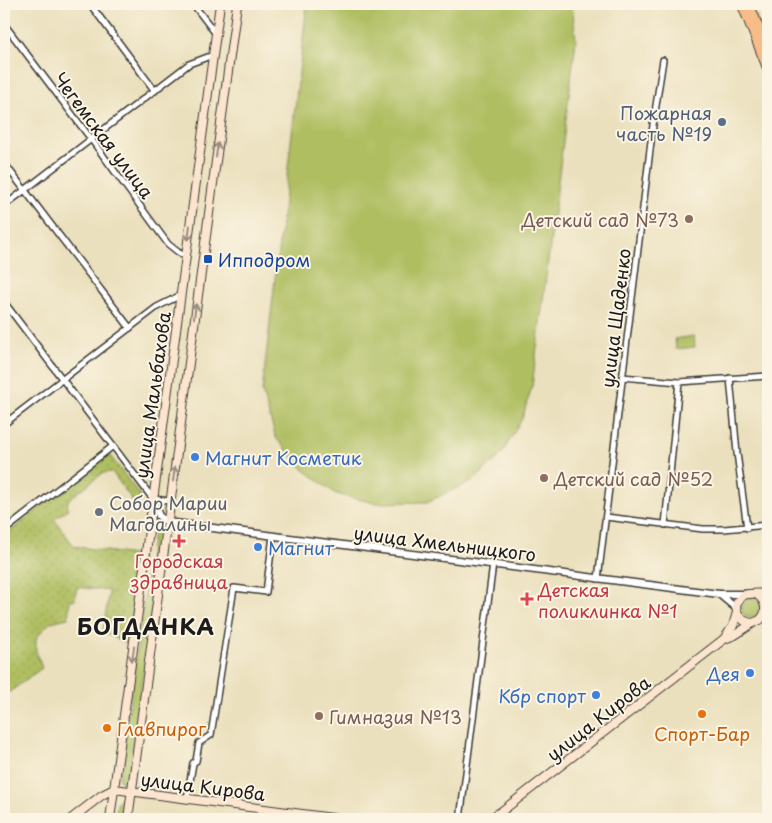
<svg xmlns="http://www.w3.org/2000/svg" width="772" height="823" viewBox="0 0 772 823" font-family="'Playpen Sans',sans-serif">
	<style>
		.green { fill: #afbe61; stroke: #666d3e }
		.park { fill: url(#park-dots); stroke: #666d3e }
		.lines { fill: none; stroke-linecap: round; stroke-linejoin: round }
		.minor-casing { stroke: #3b3934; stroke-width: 8 }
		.tertiary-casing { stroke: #3b3934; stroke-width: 9 }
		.secondary-casing { stroke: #3b3934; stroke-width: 10 }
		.primary-casing { stroke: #3b3934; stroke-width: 11 }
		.minor { stroke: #fff; stroke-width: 5 }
		.tertiary { stroke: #fff; stroke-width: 6 }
		.secondary { stroke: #fce5cf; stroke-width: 8 }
		.primary { stroke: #f7bd88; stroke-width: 9 }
		.oneway { stroke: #978b7e }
		.service-dot { fill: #5c6f8a; stroke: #fcf5e5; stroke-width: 2 }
		.education-dot { fill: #8d6e63; stroke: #fcf5e5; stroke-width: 2 }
		.transit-dot { fill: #1a4fb4; stroke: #fcf5e5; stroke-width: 2 }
		.shop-dot { fill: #3f7fe0; stroke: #fcf5e5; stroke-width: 2 }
		.worship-dot { fill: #6b7280; stroke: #fcf5e5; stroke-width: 2 }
		.health-dot { fill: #e0444e; stroke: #fcf5e5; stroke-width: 2 }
		.food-dot { fill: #e8710a; stroke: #fcf5e5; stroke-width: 2 }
		.labels { text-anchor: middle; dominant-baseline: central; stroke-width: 4; stroke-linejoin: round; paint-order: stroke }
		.service-label { font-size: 18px; fill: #4e5e75; stroke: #fcf5e5; text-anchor: end }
		.street-label { font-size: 18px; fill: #1c1c1c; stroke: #fcf5e5 }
		.education-label { font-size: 18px; fill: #785e54; stroke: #fcf5e5; text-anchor: start }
		.transit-label { font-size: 18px; fill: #164399; stroke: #fcf5e5; text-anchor: start }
		.shop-label { font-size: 18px; fill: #366cbe; stroke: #fcf5e5; text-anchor: start }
		.worship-label { font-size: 18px; fill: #5b616d; stroke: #fcf5e5; text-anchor: start }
		.health-label { font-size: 18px; fill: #be3a42; stroke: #fcf5e5 }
		.food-label { font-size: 18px; fill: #c56008; stroke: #fcf5e5; text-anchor: start }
		.district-label { font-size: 22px; font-weight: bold; letter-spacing: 1px; fill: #1c1c1c; stroke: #fcf5e5 }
	</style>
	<defs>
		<pattern id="park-dots" width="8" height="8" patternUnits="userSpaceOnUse" patternTransform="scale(1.25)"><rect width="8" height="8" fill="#afbe61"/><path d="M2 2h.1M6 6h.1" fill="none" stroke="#96a354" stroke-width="1.8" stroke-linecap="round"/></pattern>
	</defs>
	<rect width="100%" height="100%" fill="#fcf5e5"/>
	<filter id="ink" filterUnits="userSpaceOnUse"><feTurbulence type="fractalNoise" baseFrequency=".02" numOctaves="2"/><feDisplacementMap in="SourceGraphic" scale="10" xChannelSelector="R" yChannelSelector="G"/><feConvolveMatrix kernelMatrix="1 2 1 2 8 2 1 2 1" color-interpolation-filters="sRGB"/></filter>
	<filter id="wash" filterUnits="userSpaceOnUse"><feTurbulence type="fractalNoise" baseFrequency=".0096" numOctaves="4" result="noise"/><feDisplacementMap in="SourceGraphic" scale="20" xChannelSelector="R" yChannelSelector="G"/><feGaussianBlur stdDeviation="1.12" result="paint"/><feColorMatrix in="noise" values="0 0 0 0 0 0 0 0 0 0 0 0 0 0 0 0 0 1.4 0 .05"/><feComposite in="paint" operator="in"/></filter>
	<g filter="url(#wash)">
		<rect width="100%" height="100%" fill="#ebe0bd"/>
		<g class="green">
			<path d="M307 4H572L576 40 532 387 522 419 501 455 473 481 427 502 375 503 336 494 303 469 276 438 262 391Z"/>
			<path d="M694 336 695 347 676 349 675 339Z"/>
			<path d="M158 521 162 523V526L129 781 128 783 124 784 121 782 119 779 154 525 155 522Z"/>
			<circle cx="751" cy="608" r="10"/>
			<path d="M122 799 126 802 123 819H115L117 803 119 800Z"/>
		</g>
		<path class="park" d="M108 453 142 498 135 504 112 472 103 473 68 500 67 510 54 519 74 546 140 556 129 645 103 632 109 591 77 587 75 600H70L68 618 51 622 41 632 36 639V651L42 668 4 696V536Z"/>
	</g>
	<g filter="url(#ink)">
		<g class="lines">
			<defs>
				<g id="minor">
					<path d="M90 4 155 91"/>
					<path d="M193 4 216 34"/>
					<path d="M4 24 91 139 168 244 178 252 186 257"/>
					<path d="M4 163 130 328"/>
					<path d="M4 206 189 64 213 55"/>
					<path d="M4 302 153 499 170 501"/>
					<path d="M622 377 679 382 768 376"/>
					<path d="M730 378 737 453 747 528"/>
					<path d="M4 424 157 307 181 295"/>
					<path d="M606 517 703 529H724L768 525"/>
					<path d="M665 525 679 382"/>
					<path d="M4 531 113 446"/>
					<path d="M598 579 653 125 663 60"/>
					<path d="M187 799 193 763 196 761 199 743 211 735 234 588 266 592 273 536"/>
					<path d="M460 819 493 564"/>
				</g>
				<g id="tertiary">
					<path d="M153 500 159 516 167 522 719 594H748"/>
					<path d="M719 594 737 609"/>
				</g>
				<g id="secondary">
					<path d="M756 594C764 599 767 606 764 615"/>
					<path d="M753 623C738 623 729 604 744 595 749 593 762 594 768 593"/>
					<path d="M724 639 733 626 737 612"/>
					<path d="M71 819 102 795 114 789 340 819"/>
					<path d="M110 819 220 4"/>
					<path d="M128 819 237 4"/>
					<path d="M489 819 502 811 724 639 735 635 753 623 760 620 768 610"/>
				</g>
				<g id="primary">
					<path d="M742 4 768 69"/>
					<path d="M749 4 768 52"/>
				</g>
			</defs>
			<use href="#minor" class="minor-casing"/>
			<use href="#tertiary" class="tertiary-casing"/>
			<use href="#secondary" class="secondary-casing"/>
			<use href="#primary" class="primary-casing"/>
			<use href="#minor" class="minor"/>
			<use href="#tertiary" class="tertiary"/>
			<use href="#secondary" class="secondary"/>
			<use href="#primary" class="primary"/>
		</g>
		<defs><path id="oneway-shaft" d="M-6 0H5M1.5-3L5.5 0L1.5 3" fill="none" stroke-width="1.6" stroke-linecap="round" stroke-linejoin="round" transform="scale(1.25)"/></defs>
		<g class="oneway">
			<use href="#oneway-shaft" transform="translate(217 150) rotate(-82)"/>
			<use href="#oneway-shaft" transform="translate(189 233) rotate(97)"/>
			<use href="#oneway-shaft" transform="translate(195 311) rotate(-82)"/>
			<use href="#oneway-shaft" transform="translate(174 474) rotate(-82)"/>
			<use href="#oneway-shaft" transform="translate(133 654) rotate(98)"/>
		</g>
	</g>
	<circle class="service-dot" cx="722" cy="122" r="5"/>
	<g class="education-dot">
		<circle cx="689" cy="219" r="5"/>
		<circle cx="544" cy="478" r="5"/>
		<circle cx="319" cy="716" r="5"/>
	</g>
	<rect class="transit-dot" x="203" y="254" width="10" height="10" rx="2.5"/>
	<g class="shop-dot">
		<circle cx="195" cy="457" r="5"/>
		<circle cx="258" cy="547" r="5"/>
		<circle cx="750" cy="673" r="5"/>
		<circle cx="596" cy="695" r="5"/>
	</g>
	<circle class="worship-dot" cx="99" cy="512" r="5"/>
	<g class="health-dot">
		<path d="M176.5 533.5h5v5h5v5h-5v5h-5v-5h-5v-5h5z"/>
		<path d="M524.5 591.5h5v5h5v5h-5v5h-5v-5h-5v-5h5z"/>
	</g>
	<g class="food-dot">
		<circle cx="702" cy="714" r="5"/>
		<circle cx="107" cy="728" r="5"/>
	</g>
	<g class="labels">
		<g class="service-label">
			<text x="712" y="112">Пожарная<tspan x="712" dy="21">часть №19</tspan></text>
		</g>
		<g class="street-label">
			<text transform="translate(104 135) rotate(53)">Чегемская улица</text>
			<text transform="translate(615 318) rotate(-83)">улица Щаденко</text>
			<text transform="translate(152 395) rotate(-82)">улица Мальбахова</text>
			<text transform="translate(445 543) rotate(7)">улица Хмельницкого</text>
			<text transform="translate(598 718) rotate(-38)">улица Кирова</text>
			<text transform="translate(203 786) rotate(7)">улица Кирова</text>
		</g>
		<g class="education-label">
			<text x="679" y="219" text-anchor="end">Детский сад №73</text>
			<text x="554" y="478">Детский сад №52</text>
			<text x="329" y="716">Гимназия №13</text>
		</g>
		<g class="transit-label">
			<text x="218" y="259">Ипподром</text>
		</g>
		<g class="shop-label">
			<text x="205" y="457">Магнит Косметик</text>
			<text x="268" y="547">Магнит</text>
			<text x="740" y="673" text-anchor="end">Дея</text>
			<text x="586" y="695" text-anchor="end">Кбр спорт</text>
		</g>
		<g class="worship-label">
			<text x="109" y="502">Собор Марии<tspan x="109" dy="21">Магдалины</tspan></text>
		</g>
		<g class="health-label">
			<text x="179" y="560">Городская<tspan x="179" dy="21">здравница</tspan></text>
			<text x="538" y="589" text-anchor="start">Детская<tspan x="538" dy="21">поликлинка №1</tspan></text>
		</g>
		<g class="food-label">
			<text x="117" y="728">Главпирог</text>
			<text x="702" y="733" text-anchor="middle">Спорт-Бар</text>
		</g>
		<g class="district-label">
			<text x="146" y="625">БОГДАНКА</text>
		</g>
	</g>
	<rect width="772" height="823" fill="none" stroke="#fcf5e5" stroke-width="20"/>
</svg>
